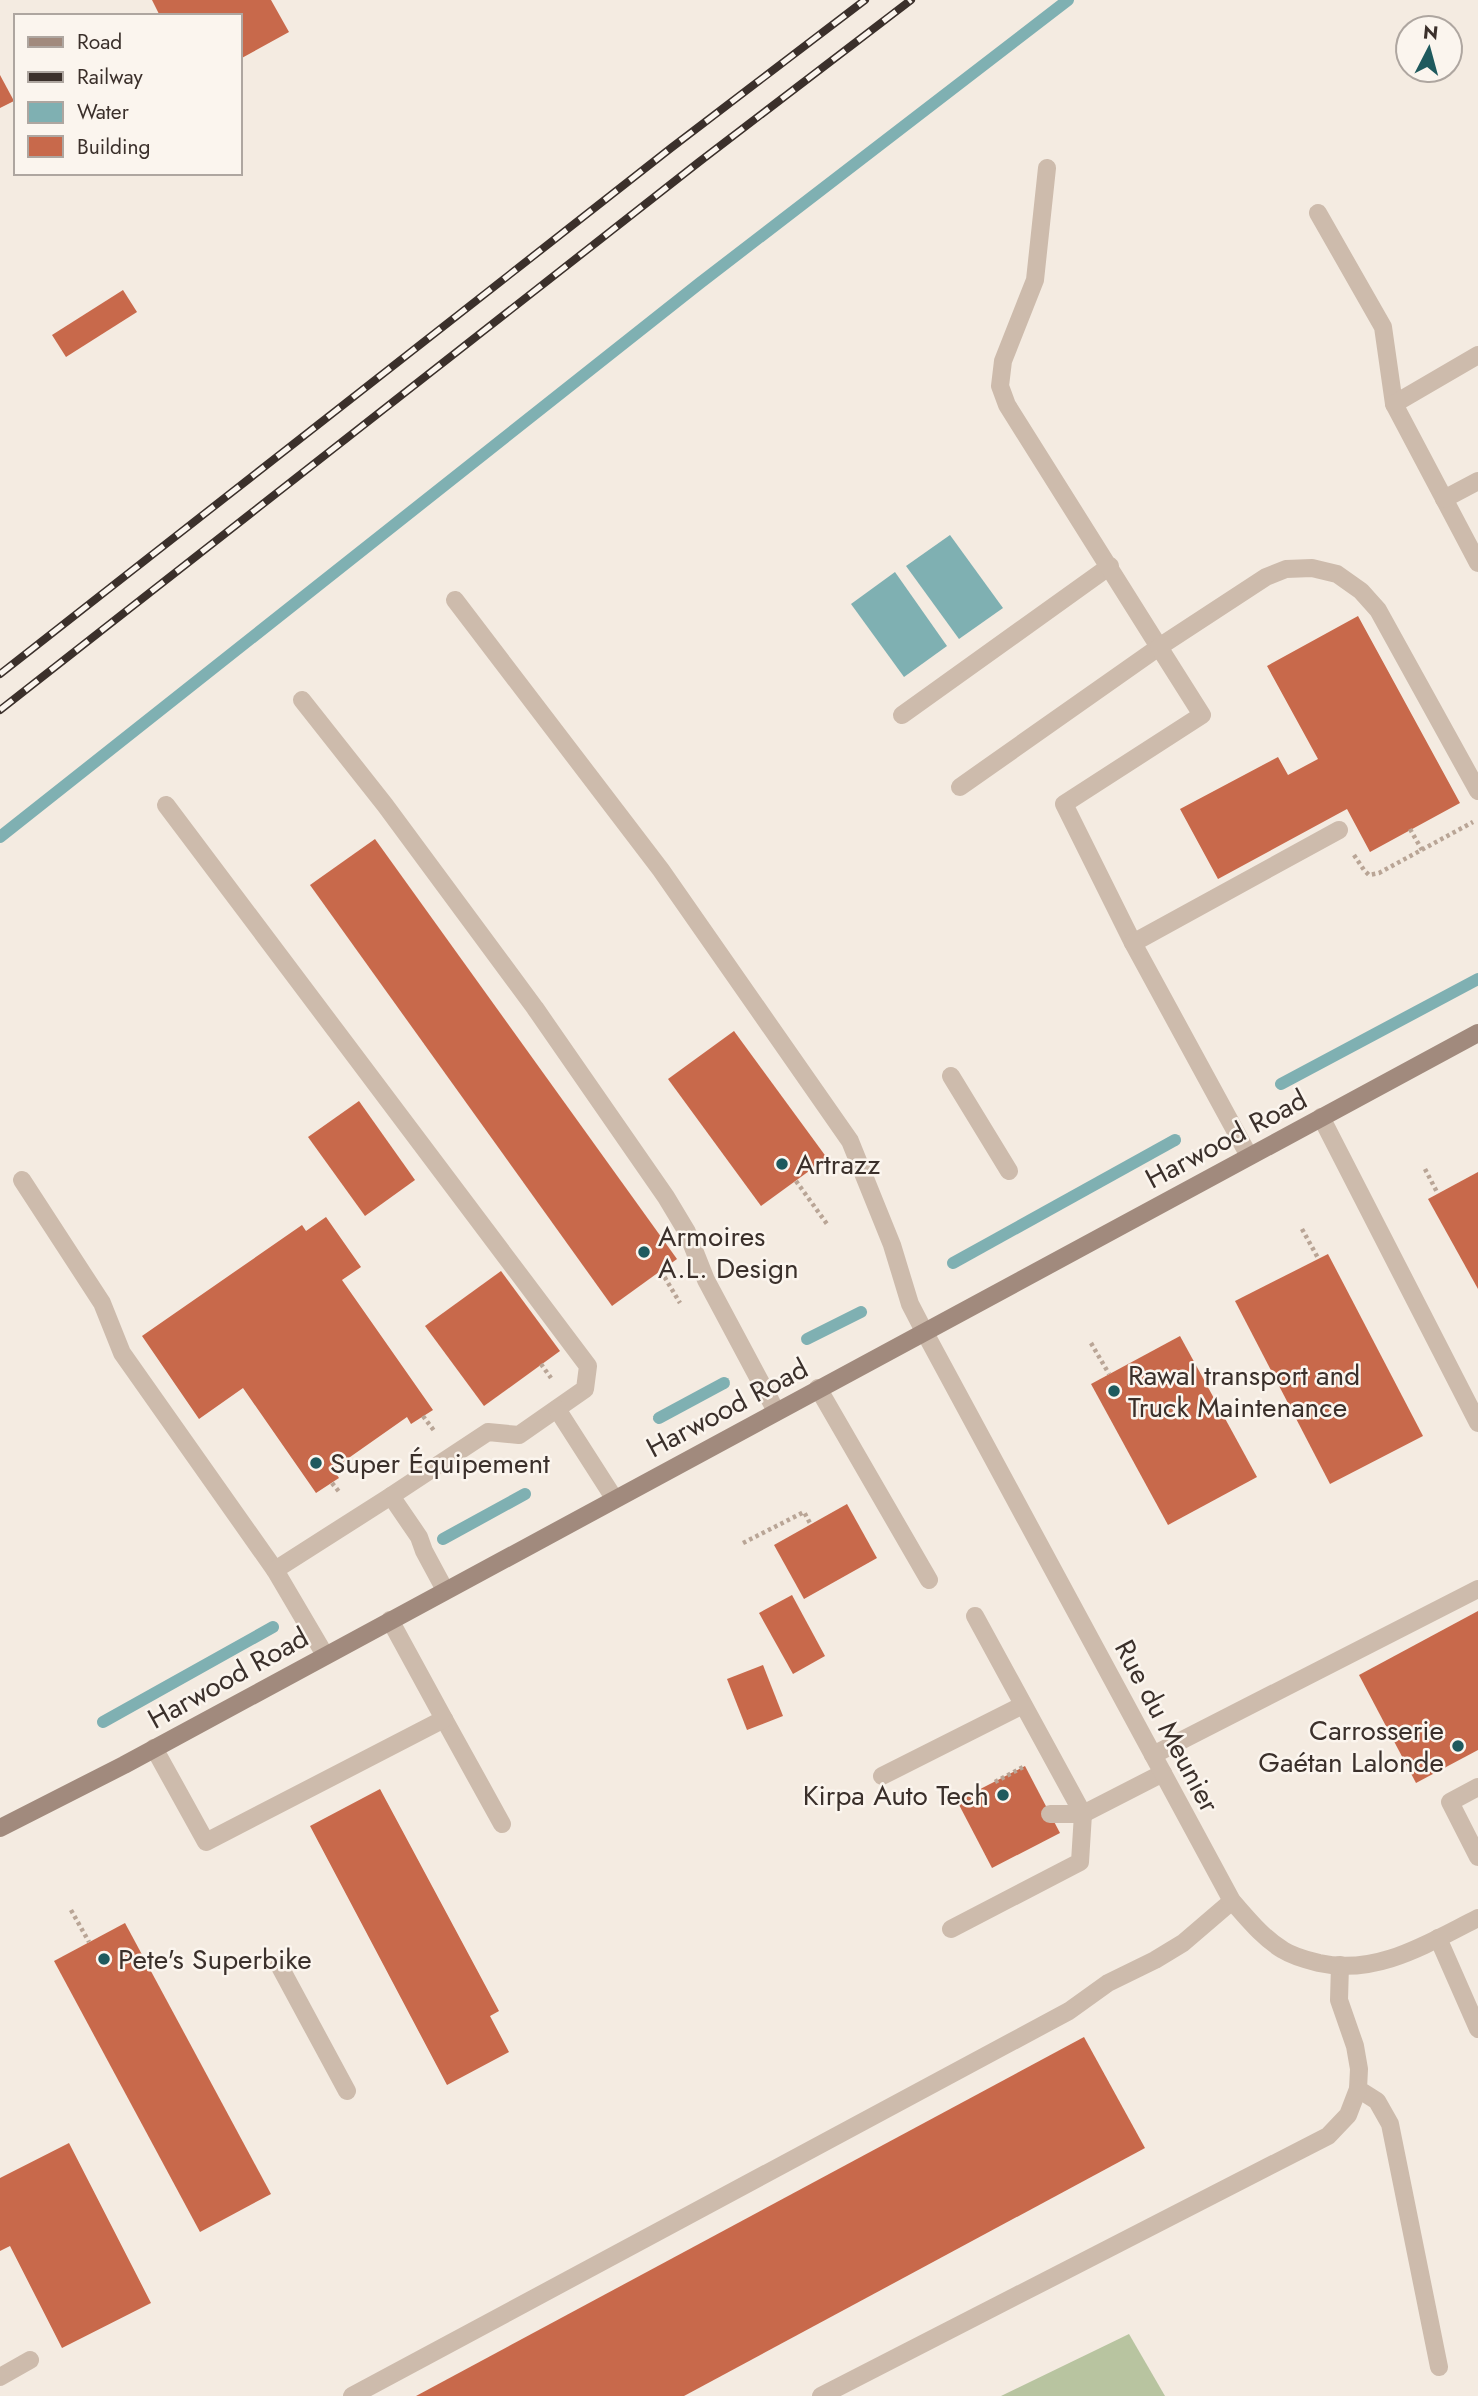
<svg xmlns="http://www.w3.org/2000/svg" width="1478" height="2396" viewBox="0 0 1478 2396" font-family="Jost,sans-serif">
	<style>
		.green { fill: #b8c4a0 }
		.water { fill: #7fb0b2 }
		.lines { fill: none; stroke-linecap: round; stroke-linejoin: round }
		.stream { stroke: #7fb0b2; stroke-width: 12 }
		.building { fill: #c8694b }
		.path { stroke: #b9a596; stroke-width: 4.5; stroke-dasharray: 3.5 3.5; stroke-linecap: butt }
		.lane { stroke: #cdbbac; stroke-width: 18 }
		.street { stroke: #cdbbac; stroke-width: 18 }
		.secondary { stroke: #a18a7d; stroke-width: 18 }
		.rail-casing { stroke: #3b302b; stroke-width: 8 }
		.rail { stroke: #fbf5ee; stroke-width: 5; stroke-dasharray: 16; stroke-linecap: butt }
		.poi-dot { fill: #1f5a5e; stroke: #fbf5ee; stroke-width: 2.5 }
		.labels { text-anchor: middle; dominant-baseline: central; stroke-width: 5; stroke-linejoin: round; paint-order: stroke }
		.street-label { font-size: 28px; fill: #3b302b; stroke: #fbf5ee }
		.poi-label { font-size: 28px; fill: #3b302b; stroke: #fbf5ee; text-anchor: start }
	</style>
	<rect width="100%" height="100%" fill="#f4ebe1"/>
	<path class="green" d="M1129 2334 1165 2396H1001Z"/>
	<g class="water">
		<path d="M950 535 1003 608 959 639 906 566Z"/>
		<path d="M895 572 947 646 904 677 851 604Z"/>
	</g>
	<g class="lines">
		<g class="stream">
			<path d="M0 837 700 283 1068 0"/>
			<path d="M1281 1084 1478 979"/>
			<path d="M953 1263 1175 1140"/>
			<path d="M807 1339 861 1312"/>
			<path d="M659 1418 724 1383"/>
			<path d="M443 1539 525 1494"/>
			<path d="M103 1722 273 1627"/>
		</g>
	</g>
	<g class="building">
		<path d="M152 0H271L289 32 240 59V16H160Z"/>
		<path d="M0 75 14 101 0 108Z"/>
		<path d="M123 290 137 312 66 357 52 335Z"/>
		<path d="M1358 616 1460 803 1370 852 1347 809 1218 879 1180 809 1278 757 1288 775 1318 759 1267 666Z"/>
		<path d="M375 839 677 1259 612 1306 310 885Z"/>
		<path d="M734 1031 827 1158 761 1206 668 1079Z"/>
		<path d="M359 1101 415 1180 365 1216 308 1137Z"/>
		<path d="M1478 1172V1289L1428 1199Z"/>
		<path d="M326 1217 361 1267 342 1280 433 1410 411 1424 407 1417 333 1469 339 1478 316 1493 243 1388 199 1419 142 1336 302 1225 306 1231Z"/>
		<path d="M1328 1254 1423 1436 1330 1484 1235 1301Z"/>
		<path d="M501 1271 560 1351 484 1406 425 1326Z"/>
		<path d="M1180 1336 1257 1477 1168 1525 1091 1384Z"/>
		<path d="M847 1504 877 1558 804 1599 774 1545Z"/>
		<path d="M792 1595 825 1656 793 1674 759 1613Z"/>
		<path d="M1478 1611V1750L1416 1783 1359 1675Z"/>
		<path d="M763 1665 783 1716 747 1730 727 1679Z"/>
		<path d="M1025 1766 1060 1833 992 1868 957 1801Z"/>
		<path d="M380 1789 499 2011 490 2016 509 2052 447 2085 310 1826Z"/>
		<path d="M125 1923 271 2194 200 2232 54 1961Z"/>
		<path d="M1084 2037 1145 2148 684 2396H416Z"/>
		<path d="M69 2143 151 2303 62 2348 10 2246 0 2251V2178Z"/>
	</g>
	<g class="lines">
		<g class="path">
			<path d="M1410 829 1422 850"/>
			<path d="M1354 855 1364 870 1369 875 1379 873 1473 822"/>
			<path d="M1425 1169 1438 1194"/>
			<path d="M796 1181 827 1224"/>
			<path d="M1302 1229 1318 1258"/>
			<path d="M661 1271 680 1303"/>
			<path d="M1091 1343 1109 1374"/>
			<path d="M541 1364 551 1378"/>
			<path d="M423 1416 435 1432"/>
			<path d="M332 1483 340 1493"/>
			<path d="M743 1543 804 1512 811 1525"/>
			<path d="M995 1782 1025 1766"/>
			<path d="M71 1910 89 1942"/>
		</g>
		<g class="lane">
			<path d="M1318 213 1383 327 1394 404"/>
			<path d="M1478 355 1394 404 1478 563"/>
			<path d="M1444 499 1478 481"/>
			<path d="M455 600 661 870 850 1141 892 1245 910 1304 924 1331"/>
			<path d="M302 700 385 805 535 1008 666 1197 687 1232 706 1280 776 1411"/>
			<path d="M902 715 1110 566"/>
			<path d="M960 787 1159 647 1007 405 1000 386 1003 361 1035 280 1047 168"/>
			<path d="M166 805 588 1366 585 1389 519 1435 488 1432 391 1496"/>
			<path d="M1133 943 1064 804 1202 715 1159 647 1266 577 1286 569 1312 568 1337 574 1361 591 1378 610 1478 791"/>
			<path d="M951 1076 1009 1171"/>
			<path d="M1321 1117 1478 1423"/>
			<path d="M1249 1156 1133 943 1339 830"/>
			<path d="M22 1180 102 1303 122 1353 275 1570"/>
			<path d="M818 1388 929 1580"/>
			<path d="M557 1409 614 1498"/>
			<path d="M975 1616 1083 1814 1163 1773"/>
			<path d="M325 1655 275 1570 391 1496 419 1537 424 1551 445 1590"/>
			<path d="M444 1719 502 1824"/>
			<path d="M154 1748 206 1842 444 1719 390 1620"/>
			<path d="M1153 1755 1478 1589"/>
			<path d="M882 1776 1023 1705"/>
			<path d="M1478 1787 1450 1802 1478 1857"/>
			<path d="M951 1929 1080 1862 1083 1814H1050"/>
			<path d="M1438 1938 1478 2029"/>
			<path d="M279 1965 347 2091"/>
			<path d="M1340 1965 1339 2000 1355 2046 1359 2069 1358 2089 1377 2101 1390 2124 1439 2367"/>
			<path d="M0 2377 30 2360"/>
			<path d="M352 2396 1069 2011 1108 1983 1155 1960 1183 1943 1232 1901"/>
			<path d="M821 2396 1328 2136 1348 2115 1358 2089"/>
		</g>
		<path class="street" d="M924 1331 1232 1901C1248 1919 1263 1938 1283 1950 1294 1957 1307 1960 1319 1963 1377 1976 1428 1943 1478 1918"/>
		<path class="secondary" d="M0 1828 124 1765 1478 1033"/>
		<defs>
			<g id="rail">
				<path d="M0 674 671 148 865 0"/>
				<path d="M0 710 699 162 911 0"/>
			</g>
		</defs>
		<use href="#rail" class="rail-casing"/>
		<use href="#rail" class="rail"/>
	</g>
	<g class="poi-dot">
		<circle cx="782" cy="1164" r="7"/>
		<circle cx="644" cy="1252" r="7"/>
		<circle cx="1114" cy="1391" r="7"/>
		<circle cx="316" cy="1463" r="7"/>
		<circle cx="1458" cy="1746" r="7"/>
		<circle cx="1003" cy="1795" r="7"/>
		<circle cx="104" cy="1959" r="7"/>
	</g>
	<g class="labels">
		<g class="street-label">
			<text transform="translate(1226 1139) rotate(-28)">Harwood Road</text>
			<text transform="translate(727 1408) rotate(-28)">Harwood Road</text>
			<text transform="translate(228 1678) rotate(-29)">Harwood Road</text>
			<text transform="translate(1167 1726) rotate(62)">Rue du Meunier</text>
		</g>
		<g class="poi-label">
			<text x="796" y="1164">Artrazz</text>
			<text x="658" y="1236">Armoires<tspan x="658" dy="32">A.L. Design</tspan></text>
			<text x="1128" y="1375">Rawal transport and<tspan x="1128" dy="32">Truck Maintenance</tspan></text>
			<text x="330" y="1463">Super Équipement</text>
			<text x="1444" y="1730" text-anchor="end">Carrosserie<tspan x="1444" dy="32">Gaétan Lalonde</tspan></text>
			<text x="989" y="1795" text-anchor="end">Kirpa Auto Tech</text>
			<text x="118" y="1959">Pete's Superbike</text>
		</g>
	</g>
	<rect x="14" y="14" width="228" height="161" fill="#fbf5ee" stroke="#aea6a0" stroke-width="2"/>
	<rect x="28" y="37" width="35" height="10" fill="#a18a7d" stroke="#aea6a0" stroke-width="2"/>
	<text x="77" y="49" font-size="21" fill="#3b302b">Road</text>
	<rect x="28" y="72" width="35" height="10" fill="#3b302b" stroke="#aea6a0" stroke-width="2"/>
	<text x="77" y="84" font-size="21" fill="#3b302b">Railway</text>
	<rect x="28" y="102" width="35" height="21" fill="#7fb0b2" stroke="#aea6a0" stroke-width="2"/>
	<text x="77" y="119" font-size="21" fill="#3b302b">Water</text>
	<rect x="28" y="136" width="35" height="21" fill="#c8694b" stroke="#aea6a0" stroke-width="2"/>
	<text x="77" y="154" font-size="21" fill="#3b302b">Building</text>
	<g transform="translate(1429 49) rotate(6)"><circle r="33" fill="#fbf5ee" stroke="#aea6a0" stroke-width="2"/>
	<path d="M0-5L12 26L0 18L-12 26Z" fill="#1f5a5e"/>
	<text y="-10" font-size="19" font-weight="bold" text-anchor="middle" fill="#3b302b">N</text>
	</g>
</svg>
